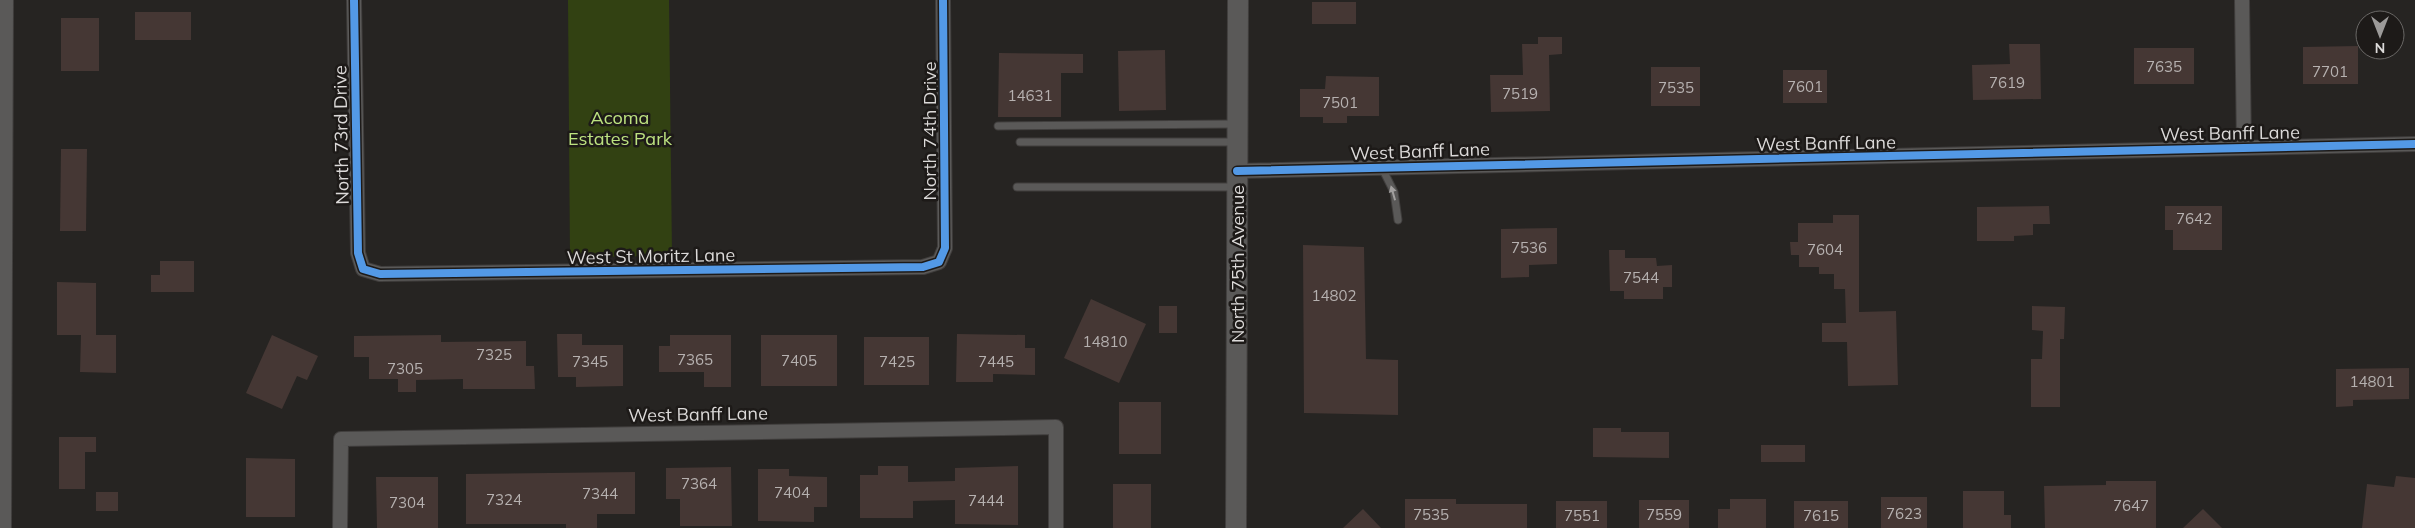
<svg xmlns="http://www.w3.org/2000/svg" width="2415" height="528" viewBox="0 0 2415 528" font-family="Mulish,sans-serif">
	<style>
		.green { fill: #324112 }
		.building { fill: #453734 }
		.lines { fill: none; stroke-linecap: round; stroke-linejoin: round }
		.lane-casing { stroke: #403e3d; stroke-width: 9 }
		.street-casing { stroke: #403e3d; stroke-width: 16 }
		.secondary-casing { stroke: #403e3d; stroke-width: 22 }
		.lane { stroke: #5a5958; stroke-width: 7 }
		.street { stroke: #5a5958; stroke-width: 14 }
		.secondary { stroke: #5a5958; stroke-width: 20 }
		.cycleway-casing { stroke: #1d1a18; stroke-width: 11 }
		.cycleway { stroke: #5399e6; stroke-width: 8 }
		.oneway { fill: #a2a09f }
		.labels { text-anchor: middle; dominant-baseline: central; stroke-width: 5; stroke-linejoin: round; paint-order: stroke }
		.number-label { font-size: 15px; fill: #b6b1b0 }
		.park-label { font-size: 18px; fill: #bde280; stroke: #1d1a18 }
		.street-label { font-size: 18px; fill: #dcdad9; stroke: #1d1a18 }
	</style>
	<rect width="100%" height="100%" fill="#262422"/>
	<path class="green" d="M568 0H669L672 256 570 257Z"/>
	<g class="building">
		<rect x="1312" y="2" width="44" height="22"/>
		<rect x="135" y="12" width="56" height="28"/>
		<rect x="61" y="18" width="38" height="53"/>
		<path d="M1538 37H1562V54L1549 55 1550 111 1491 112 1490 75H1523L1522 44H1538Z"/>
		<path d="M2009 44H2040L2041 99 1973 100 1972 65 2010 64Z"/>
		<path d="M2358 46V84H2303V47Z"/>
		<rect x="2134" y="48" width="60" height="36"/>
		<path d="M1165 50 1166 110 1119 111 1118 51Z"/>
		<path d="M999 53 1083 54V73H1061V117H998Z"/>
		<rect x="1651" y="67" width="49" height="39"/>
		<rect x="1783" y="70" width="44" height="33"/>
		<path d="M1326 76 1379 77V116H1347V123H1323V117H1300V89H1325Z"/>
		<path d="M61 149H87L86 231H60Z"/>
		<path d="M2049 206 2050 224H2033V235L2014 236V241H1977V207Z"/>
		<path d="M2165 206H2222V250H2173V230H2165Z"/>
		<path d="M1833 215H1859V312L1896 311 1898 385 1848 386 1847 342H1822V323H1846L1845 289H1834V274H1819V267H1799V255H1791L1790 242H1798V223H1833Z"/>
		<path d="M1557 228V264L1529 265V277L1501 278V229Z"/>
		<path d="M1303 245 1364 247 1366 359 1398 360V415L1304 413Z"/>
		<path d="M1609 250H1625V258H1656L1657 266 1672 265V287H1663V299H1624V291H1610Z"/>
		<path d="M160 261H194V292H151V275H160Z"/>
		<path d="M57 282 96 283V335H116V373L80 372 81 335H57Z"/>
		<path d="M1091 299 1146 324 1119 383 1064 358Z"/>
		<rect x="1159" y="306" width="18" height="27"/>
		<path d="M2032 306 2065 307 2064 339H2060V407H2031V359H2042L2043 331 2032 330Z"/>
		<path d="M557 334H582V345H623V386L576 387V377H558Z"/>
		<path d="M957 334 1025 335V348H1035V375L993 374V382H956Z"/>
		<path d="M272 335 318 356 307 380 297 376 282 409 246 393Z"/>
		<path d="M441 335V342L526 341V366H534L535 389H463V379L416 380V392H398V379H369V357H354V336Z"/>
		<path d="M670 335H731V387H704V372H659V346H670Z"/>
		<rect x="761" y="335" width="76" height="51"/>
		<rect x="864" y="337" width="65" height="48"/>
		<path d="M2409 368V399L2353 400V406L2336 407V369Z"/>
		<rect x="1119" y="402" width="42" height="52"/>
		<path d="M1593 428H1621V432H1669V458L1593 457Z"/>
		<path d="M59 437H96V452H85V489H59Z"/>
		<rect x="1761" y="445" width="44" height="17"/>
		<path d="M246 458 295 459V517H246Z"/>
		<path d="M878 466H908V482L955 481V468L1018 466V525L955 524V500L913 501V518H860V475H878Z"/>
		<path d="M731 467 732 526H680V499H666V468Z"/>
		<path d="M758 469H789V476L827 477V507H814V522L758 521Z"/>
		<path d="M635 472V514H597V528H566V524H466V474Z"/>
		<path d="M2396 476 2415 478V528H2362L2367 484 2394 487Z"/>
		<path d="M376 477H438V528H377Z"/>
		<path d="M2106 481H2156V528H2045L2044 486 2106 485Z"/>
		<rect x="1113" y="484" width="38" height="44"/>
		<path d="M1963 491H2004V515H2011V528H1963Z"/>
		<rect x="96" y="492" width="22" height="19"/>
		<rect x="1881" y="497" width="46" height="31"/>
		<path d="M1405 499H1456V504H1527V528H1405Z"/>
		<path d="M1730 499H1766V528H1718V509H1730Z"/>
		<rect x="1639" y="500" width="50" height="28"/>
		<rect x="1556" y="501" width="51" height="27"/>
		<rect x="1794" y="501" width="54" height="27"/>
		<path d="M1363 509 1381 528H1343Z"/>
		<path d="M2203 509 2222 528H2183Z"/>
	</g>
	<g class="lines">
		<defs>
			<g id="lane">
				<path d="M998 126 1235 124"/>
				<path d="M1020 142H1237"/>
				<path d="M1382 168 1394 192 1398 220"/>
				<path d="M1017 187H1237"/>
			</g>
			<g id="street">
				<path d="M354 0 358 253 363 269 380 274 923 267 939 262 945 248 943 0"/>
				<path d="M2242 0 2244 148"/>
				<path d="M1237 171 2415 144"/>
				<path d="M4 528 6 0"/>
				<path d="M340 528 341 439 1056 427V528"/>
			</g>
			<path id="secondary" d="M1236 528 1238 0"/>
		</defs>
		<use href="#lane" class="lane-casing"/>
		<use href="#street" class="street-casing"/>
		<use href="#secondary" class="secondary-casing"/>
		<use href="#lane" class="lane"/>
		<use href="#street" class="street"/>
		<use href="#secondary" class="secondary"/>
		<defs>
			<g id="cycleway">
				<path d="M354 0 358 253 363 269 380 274 923 267 939 262 945 248 943 0"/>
				<path d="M1237 171 2415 144"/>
			</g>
		</defs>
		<use href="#cycleway" class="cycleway-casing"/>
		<use href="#cycleway" class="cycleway"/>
	</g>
	<defs><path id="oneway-solid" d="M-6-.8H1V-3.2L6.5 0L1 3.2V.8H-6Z" transform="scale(1.25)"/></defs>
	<use class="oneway" href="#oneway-solid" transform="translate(1393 193) rotate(-106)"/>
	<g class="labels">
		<g class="number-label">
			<text x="2164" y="66">7635</text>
			<text x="2330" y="71">7701</text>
			<text x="2007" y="82">7619</text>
			<text x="1805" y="86">7601</text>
			<text x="1676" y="87">7535</text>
			<text x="1520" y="93">7519</text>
			<text x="1030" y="95">14631</text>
			<text x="1340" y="102">7501</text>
			<text x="2194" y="218">7642</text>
			<text x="1529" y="247">7536</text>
			<text x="1825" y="249">7604</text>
			<text x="1641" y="277">7544</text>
			<text x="1334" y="295">14802</text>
			<text x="1105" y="341">14810</text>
			<text x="494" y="354">7325</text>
			<text x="695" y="359">7365</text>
			<text x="799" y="360">7405</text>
			<text x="590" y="361">7345</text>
			<text x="897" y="361">7425</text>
			<text x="996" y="361">7445</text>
			<text x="405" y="368">7305</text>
			<text x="2372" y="381">14801</text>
			<text x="699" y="483">7364</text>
			<text x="792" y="492">7404</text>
			<text x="600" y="493">7344</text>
			<text x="504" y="499">7324</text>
			<text x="986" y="500">7444</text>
			<text x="407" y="502">7304</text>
			<text x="2131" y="505">7647</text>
			<text x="1904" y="513">7623</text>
			<text x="1431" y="514">7535</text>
			<text x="1664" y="514">7559</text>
			<text x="1582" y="515">7551</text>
			<text x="1821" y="515">7615</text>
		</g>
		<g class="park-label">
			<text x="620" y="117">Acoma<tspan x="620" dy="21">Estates Park</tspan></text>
		</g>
		<g class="street-label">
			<text transform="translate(929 131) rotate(-90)">North 74th Drive</text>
			<text transform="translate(2230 133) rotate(-1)">West Banff Lane</text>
			<text transform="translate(341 135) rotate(-91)">North 73rd Drive</text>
			<text transform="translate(1826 143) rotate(-1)">West Banff Lane</text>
			<text transform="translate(1420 151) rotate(-2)">West Banff Lane</text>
			<text transform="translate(651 256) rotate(-1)">West St Moritz Lane</text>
			<text transform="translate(1237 264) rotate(-90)">North 75th Avenue</text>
			<text transform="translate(698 414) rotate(-1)">West Banff Lane</text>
		</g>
	</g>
	<g transform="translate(2380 35) rotate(180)"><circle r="24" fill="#1d1a18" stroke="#696765"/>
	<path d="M0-4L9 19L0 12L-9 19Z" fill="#9c9a99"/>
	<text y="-8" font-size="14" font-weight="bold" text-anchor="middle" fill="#dcdad9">N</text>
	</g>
</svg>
